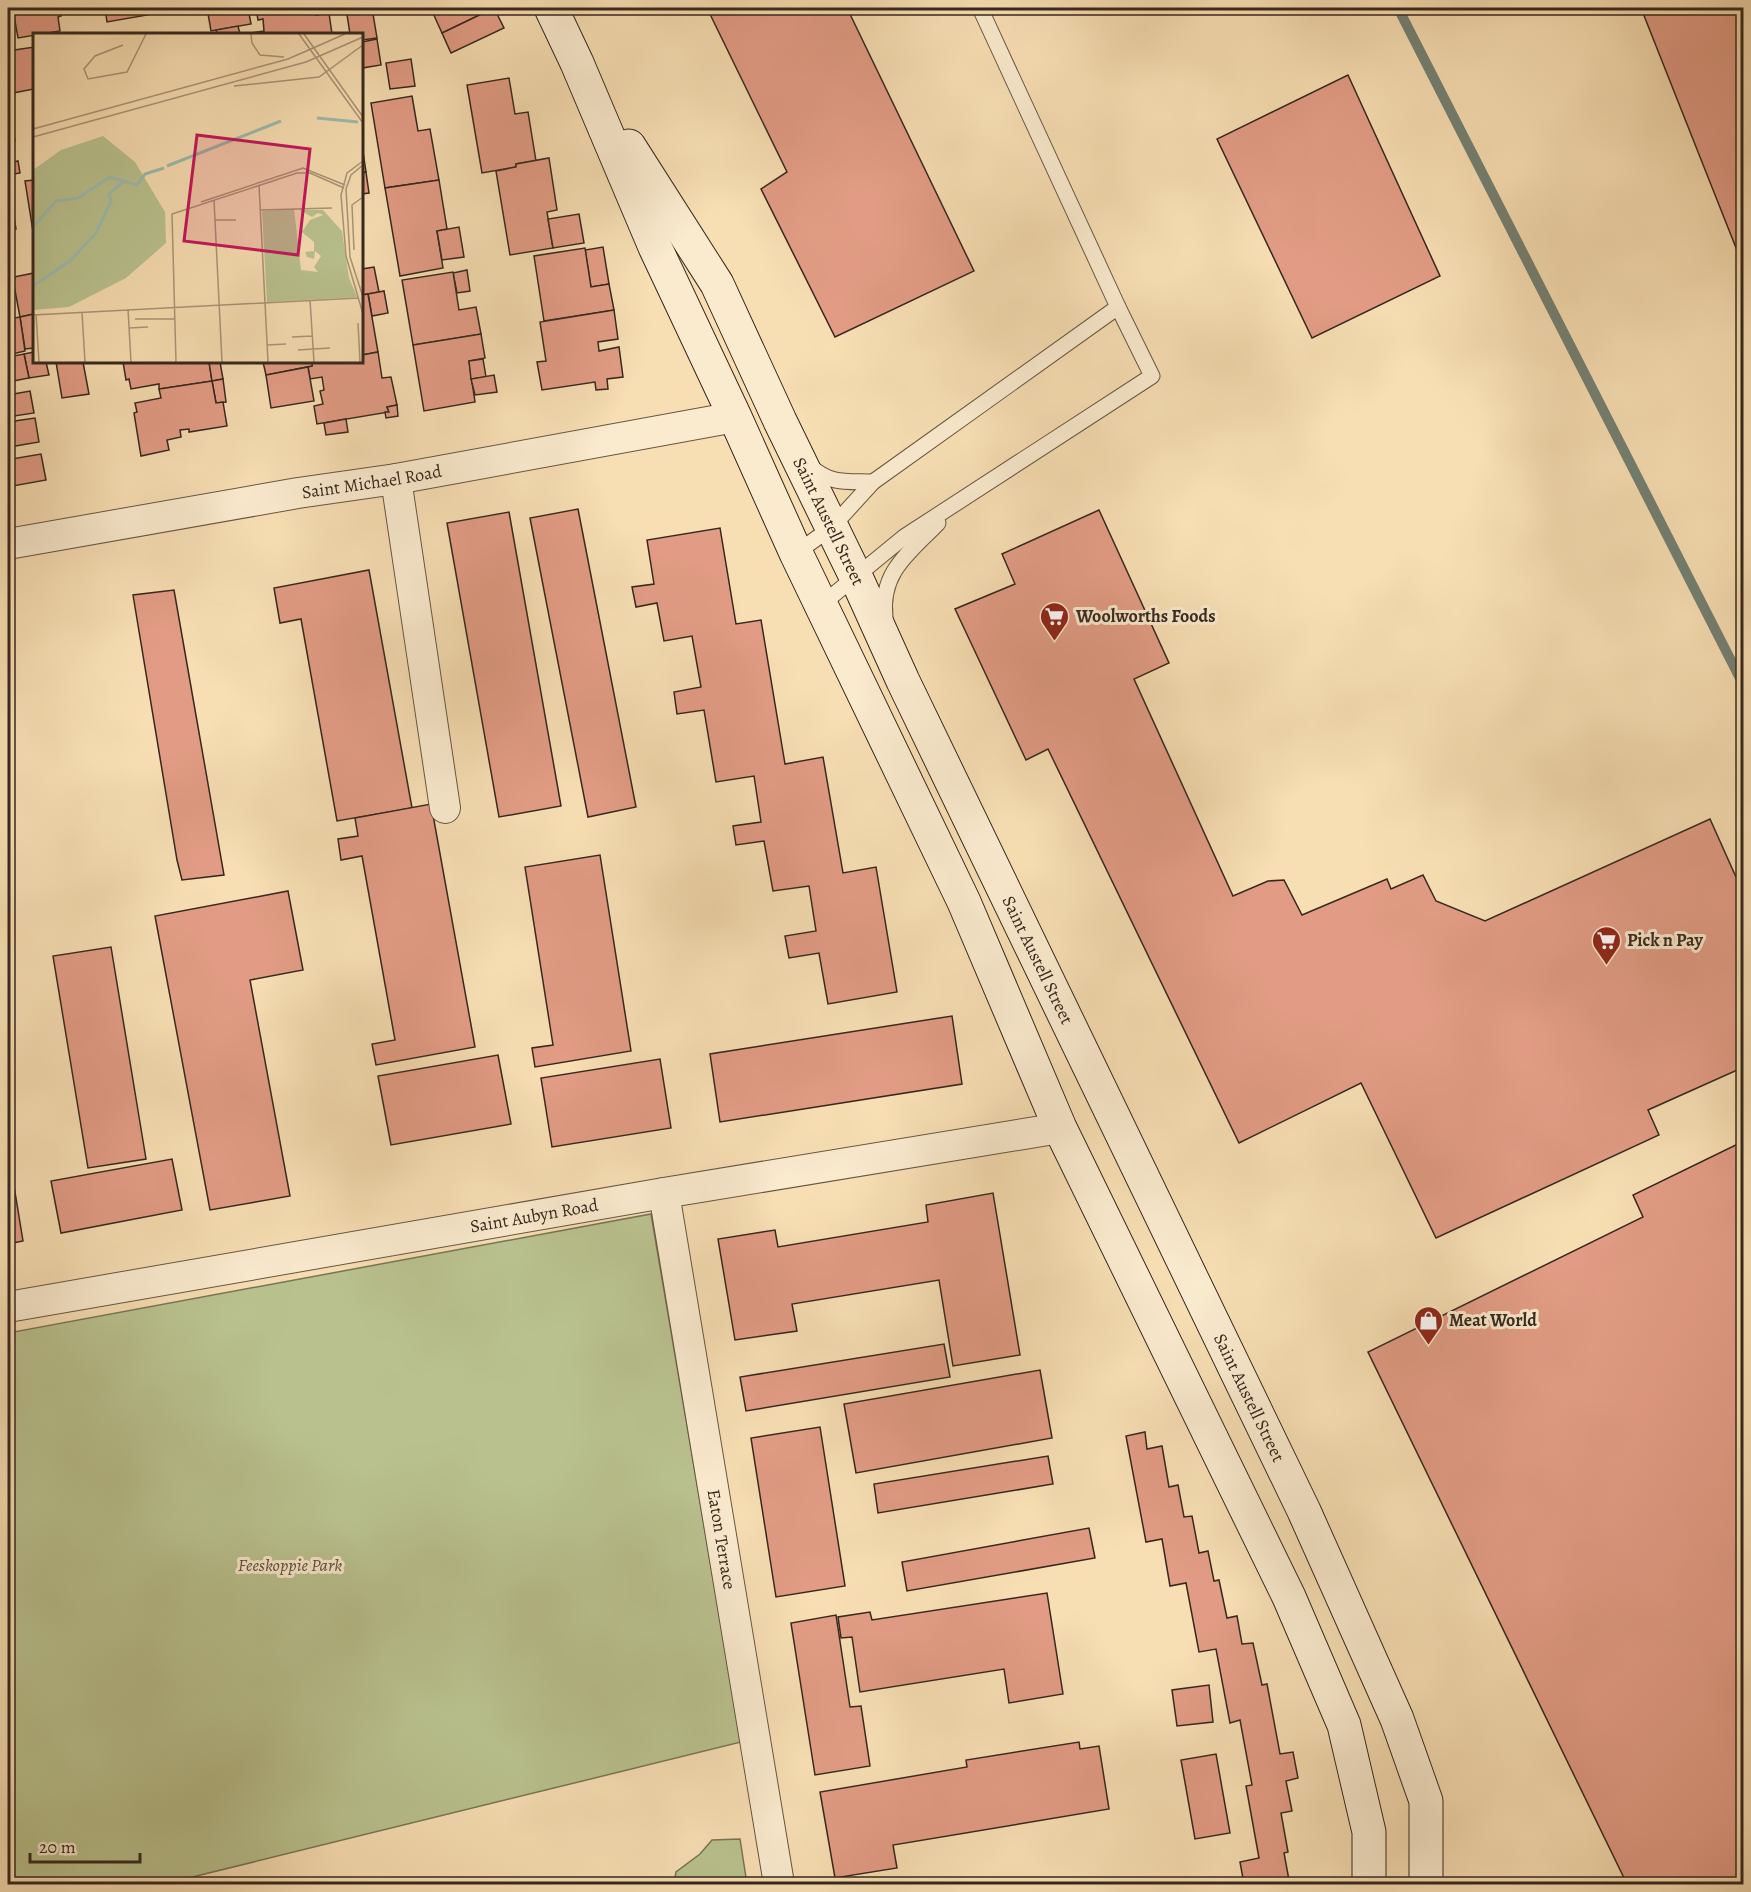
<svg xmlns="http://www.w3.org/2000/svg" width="1751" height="1892" viewBox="0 0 1751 1892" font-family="Alegreya,serif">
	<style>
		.green { fill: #b9c28f; stroke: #787556; stroke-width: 1.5 }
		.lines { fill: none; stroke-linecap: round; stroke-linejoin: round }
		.stream { stroke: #748173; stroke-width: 10 }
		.building { fill: #e29c85; stroke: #36281d; stroke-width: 1.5 }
		.lane-casing { stroke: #665642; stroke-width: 17 }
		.street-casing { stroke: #665642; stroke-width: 32 }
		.secondary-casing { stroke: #36281d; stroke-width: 35 }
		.lane { stroke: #faeace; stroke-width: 15 }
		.street { stroke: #faeace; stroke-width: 30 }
		.secondary { stroke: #faeace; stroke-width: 33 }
		.labels { text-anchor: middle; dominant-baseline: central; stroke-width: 6; stroke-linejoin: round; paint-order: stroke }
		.street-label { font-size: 18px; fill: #36281d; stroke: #faeace }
		.poi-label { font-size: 18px; font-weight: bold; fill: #36281d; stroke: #faeace; text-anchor: start }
		.park-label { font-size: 18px; font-style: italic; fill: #574e3a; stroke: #faeace }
		.inset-river { fill: none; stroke: #9dbcad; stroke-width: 3 }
		.inset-road { fill: none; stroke: #aa9577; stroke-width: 1.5 }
		.view { fill: #c2185b; fill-opacity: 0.15; stroke: #c2185b; stroke-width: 3 }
		.inset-edge { fill: none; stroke: #36281d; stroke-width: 3 }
	</style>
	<rect width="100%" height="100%" fill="#f7deb3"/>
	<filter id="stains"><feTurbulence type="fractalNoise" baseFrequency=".00333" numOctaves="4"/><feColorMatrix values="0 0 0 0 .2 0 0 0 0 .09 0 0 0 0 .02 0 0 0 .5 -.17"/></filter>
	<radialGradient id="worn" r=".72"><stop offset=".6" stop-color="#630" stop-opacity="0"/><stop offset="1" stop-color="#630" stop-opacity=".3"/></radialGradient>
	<g class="green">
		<path d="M651 1214 741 1742 164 1884H8V1333Z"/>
		<path d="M740 1839 747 1884H674L676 1872 700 1854 712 1840Z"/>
	</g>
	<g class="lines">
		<path class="stream" d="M1398 8 1744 686"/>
	</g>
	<g class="building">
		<path d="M8 8H59L61 16 58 17 60 31 18 38 13 10 8 11Z"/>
		<path d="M105 8H151L153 14 107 22Z"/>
		<path d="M207 8H248L251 24 211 31Z"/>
		<path d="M256 8H315L316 15 329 13 332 34H251L250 33 264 31 263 19 258 20Z"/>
		<path d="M315 8H324L325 13 316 15Z"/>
		<path d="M346 8H372L377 38 362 40V34H350Z"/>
		<path d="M439 8H494L442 33 432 11Z"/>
		<path d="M494 8 504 28 451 53 442 33Z"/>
		<path d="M707 8H847L974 271 835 337 761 189 787 172Z"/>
		<path d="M1641 8H1744V268Z"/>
		<path d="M238 26 240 34H217L216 30Z"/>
		<path d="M377 39 381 65 362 68V42Z"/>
		<path d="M34 47V89L13 93 8 51Z"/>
		<path d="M411 59 415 86 390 89 386 63Z"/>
		<path d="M1348 75 1440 276 1312 338 1217 139Z"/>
		<path d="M509 78 515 114 528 112 536 161 516 164V167L482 173 467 85Z"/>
		<path d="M412 96 418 131 430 129 439 180 385 188 371 103Z"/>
		<path d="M8 97 15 141 8 143Z"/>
		<path d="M362 145 366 172 362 173Z"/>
		<path d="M549 158 557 210 547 212 553 248 510 255 496 171 516 167V164Z"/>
		<path d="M18 161 20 173 8 175V163Z"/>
		<path d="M366 172 369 193 362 194V173Z"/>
		<path d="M34 180V238L25 181Z"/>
		<path d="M439 180 447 229 437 231 443 268 400 276 385 188Z"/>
		<path d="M8 181 16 229 8 231Z"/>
		<path d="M579 214 584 243 553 248 548 219Z"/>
		<path d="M459 227 464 257 442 260 437 231Z"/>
		<path d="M603 247 609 284 591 287 585 250Z"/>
		<path d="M9 248 15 279 8 281V249Z"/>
		<path d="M585 248 591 287 609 284 614 310 544 321 534 256Z"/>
		<path d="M374 267 379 292 362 295V269Z"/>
		<path d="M467 270 470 291 457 293 453 273Z"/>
		<path d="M453 272 459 310 476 307 481 334 413 345 402 280Z"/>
		<path d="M34 273V314L20 317 13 280 15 279 14 277Z"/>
		<path d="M384 291 388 313 372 316 368 294Z"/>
		<path d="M368 294 378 352 362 355V295Z"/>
		<path d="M614 310 618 339 598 342 599 351 619 347 623 377 607 379 608 389 596 390 595 382 542 390 537 362 546 361 540 322Z"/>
		<path d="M34 314V348L25 349 20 317Z"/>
		<path d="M20 317 25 351 8 355V319Z"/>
		<path d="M481 334 485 358 469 361 475 402 424 411 413 345Z"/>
		<path d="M34 352V362H46L49 375 29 378 24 354Z"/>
		<path d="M378 352 382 378 391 377 397 405 387 407 389 412 317 424 314 406 323 404 320 391 324 390 322 377 310 379 308 367 312 366V363L321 362H362V355Z"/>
		<path d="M24 354 29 378 8 382V357Z"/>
		<path d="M483 359 486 377 471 379 469 361Z"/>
		<path d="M56 362H83L89 394 62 398Z"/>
		<path d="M123 362H209L212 381 159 389V384L131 389 129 379 126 380Z"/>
		<path d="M209 362H220L223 379 212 381Z"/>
		<path d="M263 362H312V366L266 375Z"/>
		<path d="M308 367 314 401 271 408 266 375Z"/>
		<path d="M494 375 497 392 475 395 471 379Z"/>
		<path d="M223 379 226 402 216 403 212 381Z"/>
		<path d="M212 381 216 403 223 402 227 426 189 432V429L180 430 181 437 167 440 169 450 141 456 134 413 137 412 135 403 161 398 159 389Z"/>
		<path d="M30 391 34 413 8 417V395Z"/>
		<path d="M397 405 398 416 386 418 385 412H389L387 407Z"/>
		<path d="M35 418 39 442 10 447V454H8V422Z"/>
		<path d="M346 419 348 432 326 435 324 423Z"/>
		<path d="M8 454H10L12 459 41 454 46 480 13 486 12 482 8 483Z"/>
		<path d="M578 509 636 807 588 817 530 518Z"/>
		<path d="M1099 510 1169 663 1134 679 1233 896 1268 881 1284 880 1302 915 1387 879 1391 889 1423 875 1436 901 1485 921 1710 819 1744 895V1067L1648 1110 1659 1135 1436 1238 1361 1083 1239 1143 1048 749 1026 760 955 609 1015 584 1002 554Z"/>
		<path d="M509 512 561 806 499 817 447 523Z"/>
		<path d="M720 528 736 624 761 620 785 764 823 757 843 873 876 867 897 992 828 1004 819 953 789 958 785 936 816 931 809 886 773 891 764 841 736 845 733 826 761 822 754 776 716 782 704 710 677 714 674 692 701 687 692 636 664 641 657 603 636 607 632 587 654 584 647 540Z"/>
		<path d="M369 570 412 808 337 821 301 619 280 623 274 588Z"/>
		<path d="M174 590 224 875 182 880 177 860 133 595Z"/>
		<path d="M431 804 475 1047 376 1065 372 1044 395 1040 362 856 341 860 338 839 358 836 355 818Z"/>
		<path d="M600 855 631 1051 535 1067 532 1048 553 1045 525 867Z"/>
		<path d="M288 891 303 970 250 980 290 1196 210 1210 155 916Z"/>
		<path d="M111 947 146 1159 88 1168 53 956Z"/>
		<path d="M952 1016 962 1084 720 1122 710 1054Z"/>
		<path d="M498 1055 511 1124 391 1145 378 1076Z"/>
		<path d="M660 1059 671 1128 552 1147 541 1078Z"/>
		<path d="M1744 1141V1884H1627L1368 1352 1643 1217 1633 1195Z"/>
		<path d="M172 1159 182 1210 61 1233 51 1181Z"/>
		<path d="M14 1186 23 1241 8 1244V1187Z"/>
		<path d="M993 1193 1020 1355 953 1366 939 1280 792 1304 797 1331 735 1340 718 1239 775 1230 778 1247 928 1222 926 1205Z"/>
		<path d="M944 1344 950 1377 746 1411 740 1377Z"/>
		<path d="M1040 1370 1052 1438 856 1473 844 1404Z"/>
		<path d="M820 1427 845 1586 776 1597 751 1438Z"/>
		<path d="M1145 1432 1147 1449 1162 1446 1169 1487 1178 1485 1184 1517 1192 1516 1199 1553 1208 1551 1214 1581 1219 1580 1227 1618 1237 1616 1242 1644 1253 1643 1262 1685 1267 1684 1280 1754 1293 1752 1298 1778 1286 1781 1292 1811 1281 1813 1288 1852 1284 1853 1289 1880 1277 1882 1278 1884H1244L1240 1862 1259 1858 1246 1786 1252 1785 1240 1720 1230 1723 1216 1649 1199 1652 1186 1583 1170 1586 1162 1539 1146 1542 1126 1436Z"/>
		<path d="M1048 1456 1053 1484 878 1513 874 1484Z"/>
		<path d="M1089 1528 1095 1558 907 1591 902 1562Z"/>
		<path d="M1047 1593 1063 1694 1009 1703 1004 1669 860 1692 852 1637 841 1638 838 1617 870 1612 872 1620Z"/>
		<path d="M836 1615 850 1707 861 1706 870 1766 815 1775 791 1623Z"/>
		<path d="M1209 1685 1213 1722 1177 1726 1172 1690Z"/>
		<path d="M1079 1742 1080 1749 1099 1746 1109 1809 893 1845 897 1868 835 1878 820 1792 967 1767 966 1760Z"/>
		<path d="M1216 1754 1230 1833 1195 1839 1181 1760Z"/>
	</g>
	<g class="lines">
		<defs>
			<g id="lane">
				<path d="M810 466C831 485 846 481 873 482"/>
				<path d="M796 553 831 528 873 482 1118 307"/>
				<path d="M821 605 904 537 1152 376 1118 307 980 8"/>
				<path d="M885 617C880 572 909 553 938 523"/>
			</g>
			<g id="street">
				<path d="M396 479 445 808"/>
				<path id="s1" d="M8 544 298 493 396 479 735 417"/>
				<path id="s2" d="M664 1193 779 1884"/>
				<path id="s3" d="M8 1307 664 1193 1060 1128"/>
			</g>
			<g id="secondary">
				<path d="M551 8 577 63 655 247 735 417 796 553 964 902 1060 1128 1289 1597 1344 1725 1369 1832V1884"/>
				<path id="s4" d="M629 146 717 284 780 421 856 577 903 681 1304 1511 1397 1719 1426 1801V1884"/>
			</g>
		</defs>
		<use href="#lane" class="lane-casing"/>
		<use href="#street" class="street-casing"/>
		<use href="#secondary" class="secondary-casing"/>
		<use href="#lane" class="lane"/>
		<use href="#street" class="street"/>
		<use href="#secondary" class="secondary"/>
	</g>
	<defs>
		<symbol id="supermarket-pin" viewBox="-11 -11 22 30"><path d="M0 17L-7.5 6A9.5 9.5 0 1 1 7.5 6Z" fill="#8f2418" stroke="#faeace"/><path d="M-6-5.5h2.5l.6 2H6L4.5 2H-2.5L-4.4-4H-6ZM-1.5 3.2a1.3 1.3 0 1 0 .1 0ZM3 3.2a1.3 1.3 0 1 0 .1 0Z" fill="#fff"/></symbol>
		<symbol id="shop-pin" viewBox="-11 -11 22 30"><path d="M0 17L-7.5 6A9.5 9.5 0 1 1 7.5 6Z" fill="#8f2418" stroke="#faeace"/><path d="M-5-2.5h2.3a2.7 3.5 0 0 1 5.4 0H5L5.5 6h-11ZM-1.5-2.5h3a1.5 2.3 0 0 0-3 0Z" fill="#fff"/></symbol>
	</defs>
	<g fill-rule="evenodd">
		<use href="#supermarket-pin" x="1038" y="600" width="33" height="45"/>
		<use href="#supermarket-pin" x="1590" y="924" width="33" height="45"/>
		<use href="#shop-pin" x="1412" y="1304" width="33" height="45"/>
	</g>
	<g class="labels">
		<g class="street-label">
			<text stroke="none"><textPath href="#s1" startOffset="369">Saint Michael Road</textPath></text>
			<text stroke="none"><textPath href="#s4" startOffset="426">Saint Austell Street</textPath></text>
			<text stroke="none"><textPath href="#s4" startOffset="912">Saint Austell Street</textPath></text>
			<text stroke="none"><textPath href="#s3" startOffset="534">Saint Aubyn Road</textPath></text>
			<text stroke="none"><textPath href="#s4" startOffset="1398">Saint Austell Street</textPath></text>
			<text stroke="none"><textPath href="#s2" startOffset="351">Eaton Terrace</textPath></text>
		</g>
		<g class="poi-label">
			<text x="1076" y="616">Woolworths Foods</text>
			<text x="1627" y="940">Pick n Pay</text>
			<text x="1449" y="1320">Meat World</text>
		</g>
		<g class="park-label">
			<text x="290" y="1565">Feeskoppie Park</text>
		</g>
	</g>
	<g transform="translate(33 33)">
		<rect width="330" height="330" fill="#f7deb3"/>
		<path d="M70 103 102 129 132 179 133 210 93 245 36 274 0 277V137L28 117ZM261 176 268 237 285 239 281 234 288 223 282 218 281 226 274 224 272 219 281 218V209L269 199 277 187 290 182 285 180 279 184 267 177H290L309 198 316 245 324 264 234 269 229 178Z" fill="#b9c28f"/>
		<path class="inset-river" d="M284 85 325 89M134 133 248 88M0 194 23 168 45 165 77 144 104 152 112 141 131 135M0 253 38 227 63 200 78 168 76 161 90 149"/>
		<path class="inset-road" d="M218 1 219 10 227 22 251 24M266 1 330 90M271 1 330 84M90 12 62 23 51 36 55 46 94 39 113 1M201 53 286 44 330 12M0 96 255 26 312 1M0 104 273 29 330 4M330 128 314 140 308 162 313 223 330 281M330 132 318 142 313 156 317 224 330 264M226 152 235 329M181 167 189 329M168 169 270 135 312 152M227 177 299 175M182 187H203M321 217 319 172 330 164M277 267 281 329M95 276 98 329M49 279 52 329M3 281 6 329M0 282 325 265M102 286H141M325 290 327 329M96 295 115 294M259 304 279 303M234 312 253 311M265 317 297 315M143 329 139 181 264 140H277L311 155"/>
		<path class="view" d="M164 102 277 116 265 222 151 208Z"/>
		<rect width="330" height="330" class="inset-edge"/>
	</g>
	<rect width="1751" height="1892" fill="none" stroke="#f7deb3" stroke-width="30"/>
	<rect x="9" y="9" width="1733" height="1874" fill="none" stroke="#36281d" stroke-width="3"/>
	<rect x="15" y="15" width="1721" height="1862" fill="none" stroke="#36281d" stroke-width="1.5"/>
	<path d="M30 1853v9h110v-9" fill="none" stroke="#36281d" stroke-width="3"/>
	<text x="39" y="1853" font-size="18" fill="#36281d" stroke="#faeace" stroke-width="4.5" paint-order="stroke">20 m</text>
	<rect width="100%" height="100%" filter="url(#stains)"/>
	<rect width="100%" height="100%" fill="url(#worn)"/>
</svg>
